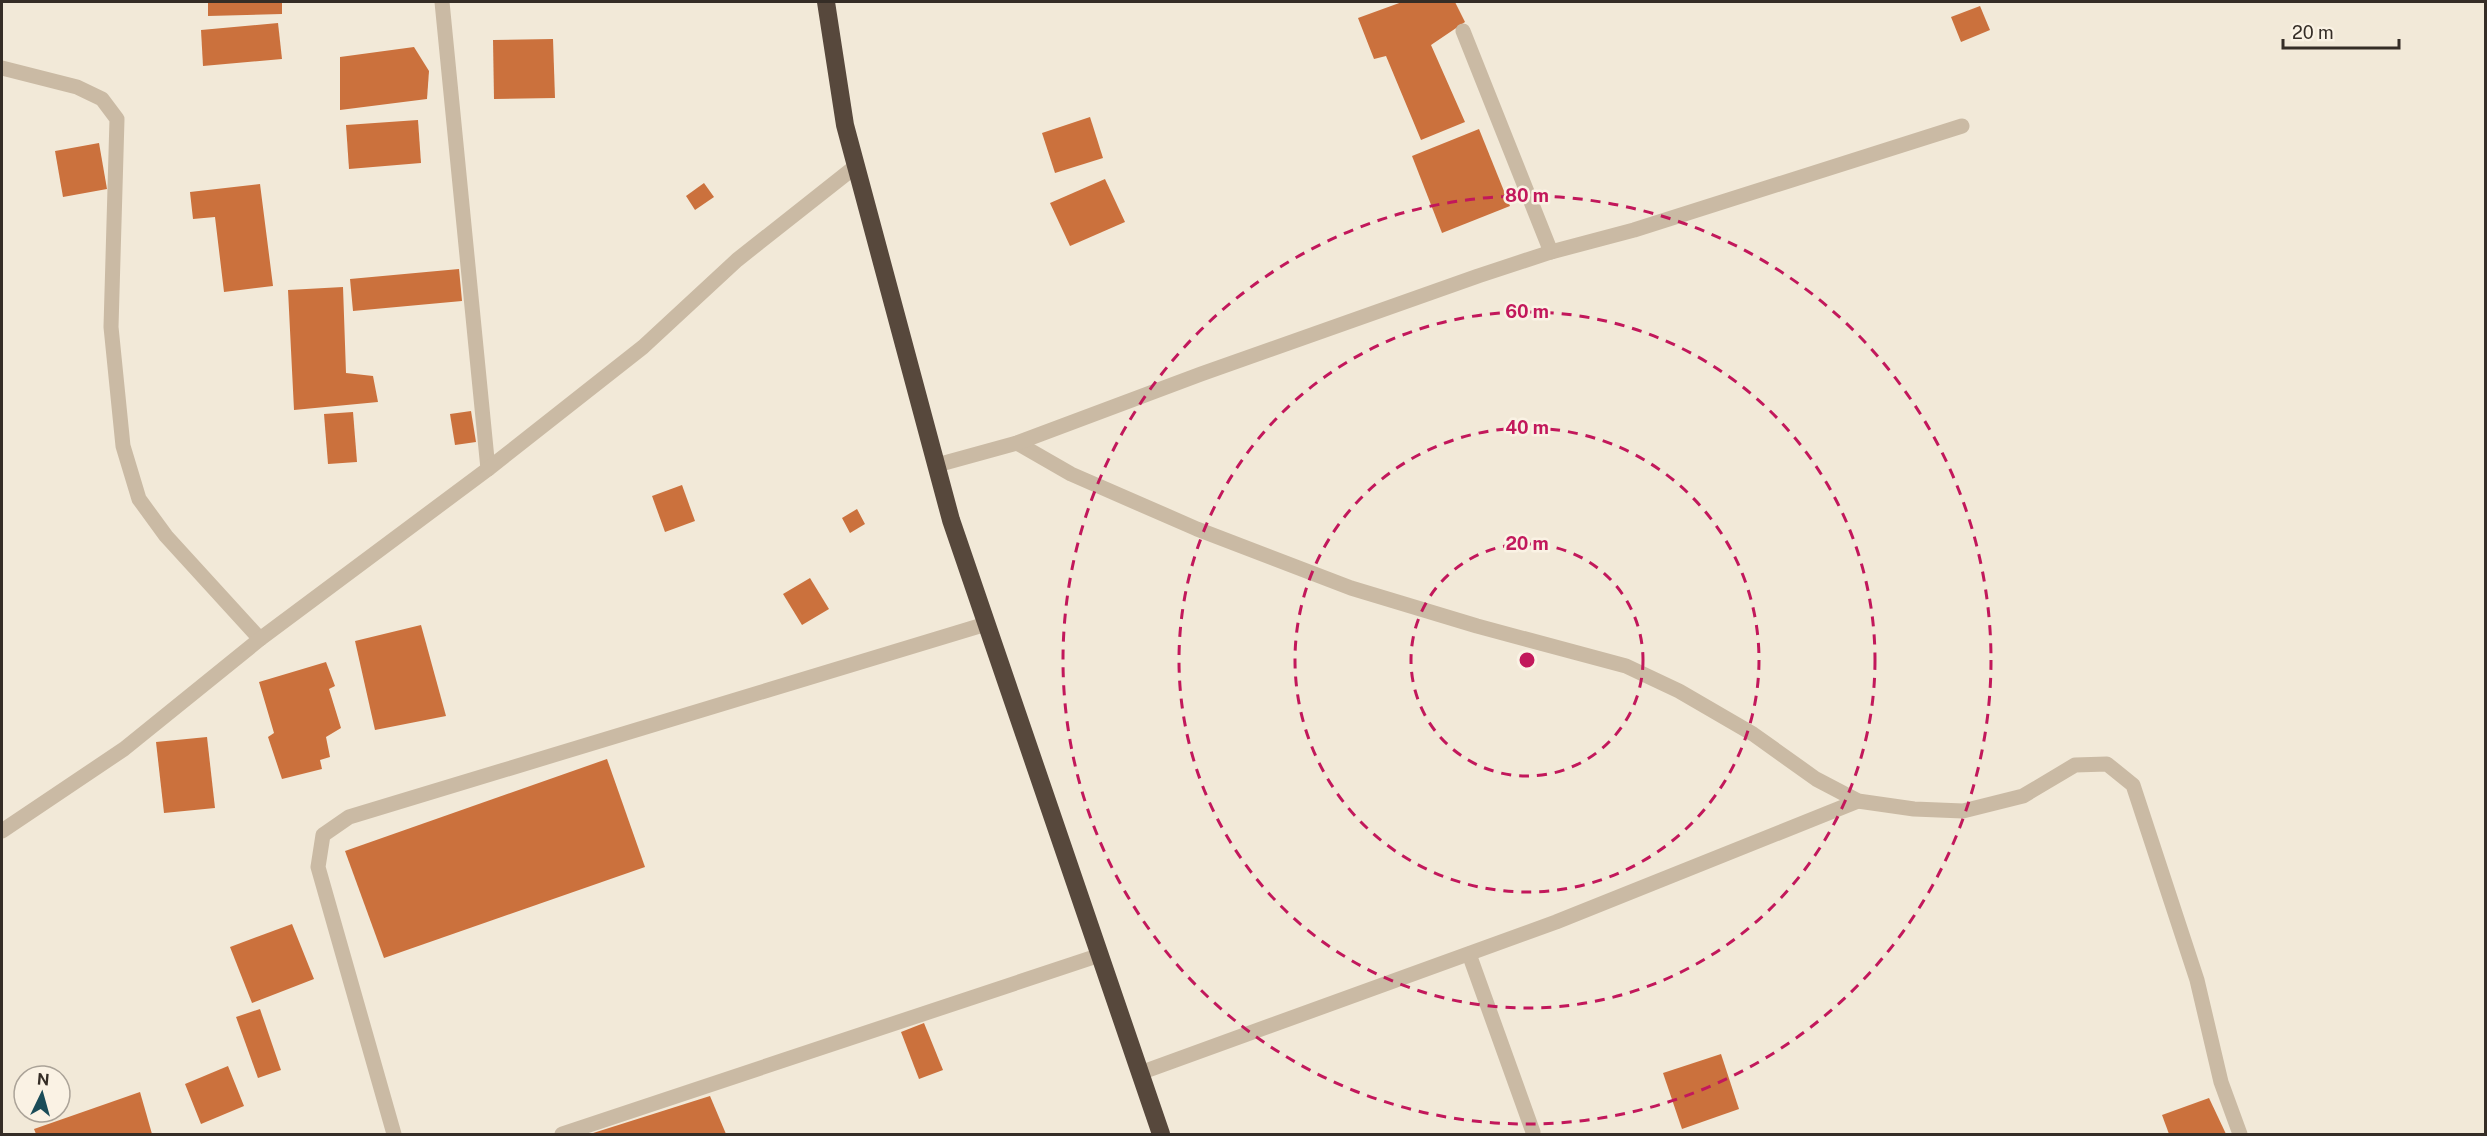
<svg xmlns="http://www.w3.org/2000/svg" width="2487" height="1136" viewBox="0 0 2487 1136" font-family="'Public Sans',sans-serif">
	<style>
		.building { fill: #cb713d }
		.lines { fill: none; stroke-linecap: round; stroke-linejoin: round }
		.street { stroke: #cabaa4; stroke-width: 15 }
		.highway { stroke: #57483c; stroke-width: 18 }
		.ring { fill: none; stroke: #c2185b; stroke-width: 3; stroke-dasharray: 10 8 }
		.centre { fill: #c2185b; stroke: #faf2e4; stroke-width: 3 }
		.ring-label { font-size: 18px; text-anchor: middle; font-weight: bold; fill: #c2185b; stroke: #faf2e4; stroke-width: 5; stroke-linejoin: round; paint-order: stroke }
	</style>
	<rect width="100%" height="100%" fill="#f2e9d8"/>
	<g class="building">
		<path d="M208 2H282V14L208 16Z"/>
		<path d="M1402 2H1455L1465 22 1431 45 1465 122 1421 140 1386 56 1374 59 1358 18Z"/>
		<path d="M1980 6 1990 30 1961 42 1951 17Z"/>
		<path d="M278 23 282 59 203 66 201 30Z"/>
		<path d="M553 39 555 98 494 99 493 40Z"/>
		<path d="M414 47 429 71 427 99 340 110V57Z"/>
		<path d="M1090 117 1103 158 1055 173 1042 133Z"/>
		<path d="M418 120 421 163 349 169 346 125Z"/>
		<path d="M1479 129 1510 206 1442 233 1412 156Z"/>
		<path d="M99 143 107 189 63 197 55 151Z"/>
		<path d="M1105 179 1125 222 1070 246 1050 203Z"/>
		<path d="M704 183 714 197 695 210 686 196Z"/>
		<path d="M260 184 273 286 224 292 215 217 193 219 190 192Z"/>
		<path d="M459 269 462 301 353 311 350 279Z"/>
		<path d="M343 287 346 373 373 376 378 402 294 410 288 290Z"/>
		<path d="M471 411 476 442 455 445 450 414Z"/>
		<path d="M353 412 357 462 328 464 324 414Z"/>
		<path d="M682 485 695 521 665 532 652 496Z"/>
		<path d="M857 509 865 524 850 533 842 518Z"/>
		<path d="M810 578 829 609 802 625 783 594Z"/>
		<path d="M421 625 446 716 375 730 355 641Z"/>
		<path d="M326 662 335 686 329 689 341 728 326 737 330 757 320 760 322 769 282 779 268 737 274 733 259 682Z"/>
		<path d="M207 737 215 808 164 813 156 742Z"/>
		<path d="M607 759 645 867 384 958 345 851Z"/>
		<path d="M292 924 314 979 252 1003 230 947Z"/>
		<path d="M260 1009 281 1070 258 1078 236 1017Z"/>
		<path d="M924 1023 943 1070 919 1079 901 1032Z"/>
		<path d="M1721 1054 1739 1109 1682 1129 1663 1073Z"/>
		<path d="M228 1066 244 1106 201 1124 185 1084Z"/>
		<path d="M140 1092 152 1134H36L34 1129Z"/>
		<path d="M710 1096 726 1134H590Z"/>
		<path d="M2209 1098 2226 1134H2169L2162 1115Z"/>
	</g>
	<g class="lines">
		<g class="street">
			<path d="M442 2 488 469"/>
			<path d="M2 68 77 87 102 99 117 119 111 327 123 446 139 499 166 536 260 639"/>
			<path d="M1551 252 1634 230 1962 126"/>
			<path d="M1017 443 1071 474 1197 529 1351 588 1477 626 1626 666 1679 691 1753 734 1816 779 1858 801 1914 809 1963 811 2023 796 2075 765 2107 764 2133 785 2197 980 2221 1082 2240 1134"/>
			<path d="M937 465 1017 443 1201 374 1478 276 1551 252 1463 31"/>
			<path d="M2 831 124 749 260 639 488 469 643 347 737 260 856 166"/>
			<path d="M1469 954 1533 1132"/>
			<path d="M1140 1073 1556 922 1858 801"/>
			<path d="M394 1134 318 867 323 835 349 817 986 624"/>
			<path d="M562 1134 1100 955"/>
		</g>
		<path class="highway" d="M826 2 845 125 951 520 1161 1134"/>
	</g>
	<g class="ring">
		<circle cx="1527" cy="660" r="116"/>
		<circle cx="1527" cy="660" r="232"/>
		<circle cx="1527" cy="660" r="348"/>
		<circle cx="1527" cy="660" r="464"/>
	</g>
	<circle cx="1527" cy="660" r="9" class="centre"/>
	<g class="ring-label">
		<text x="1527" y="202">80 m</text>
		<text x="1527" y="318">60 m</text>
		<text x="1527" y="434">40 m</text>
		<text x="1527" y="550">20 m</text>
	</g>
	<rect width="2487" height="1136" fill="none" stroke="#352d26" stroke-width="6"/>
	<g transform="translate(42 1094) rotate(5)"><circle r="28" fill="#faf2e4" stroke="#aba398" stroke-width="1.5"/>
	<path d="M0-4.5L10 22L0 15L-10 22Z" fill="#1a4c58"/>
	<text y="-9" font-size="16" font-weight="bold" text-anchor="middle" fill="#352d26">N</text>
	</g>
	<path d="M2283 39v9h116v-9" fill="none" stroke="#352d26" stroke-width="3"/>
	<text x="2292" y="39" font-size="18" fill="#352d26" stroke="#faf2e4" stroke-width="4.5" paint-order="stroke">20 m</text>
</svg>
